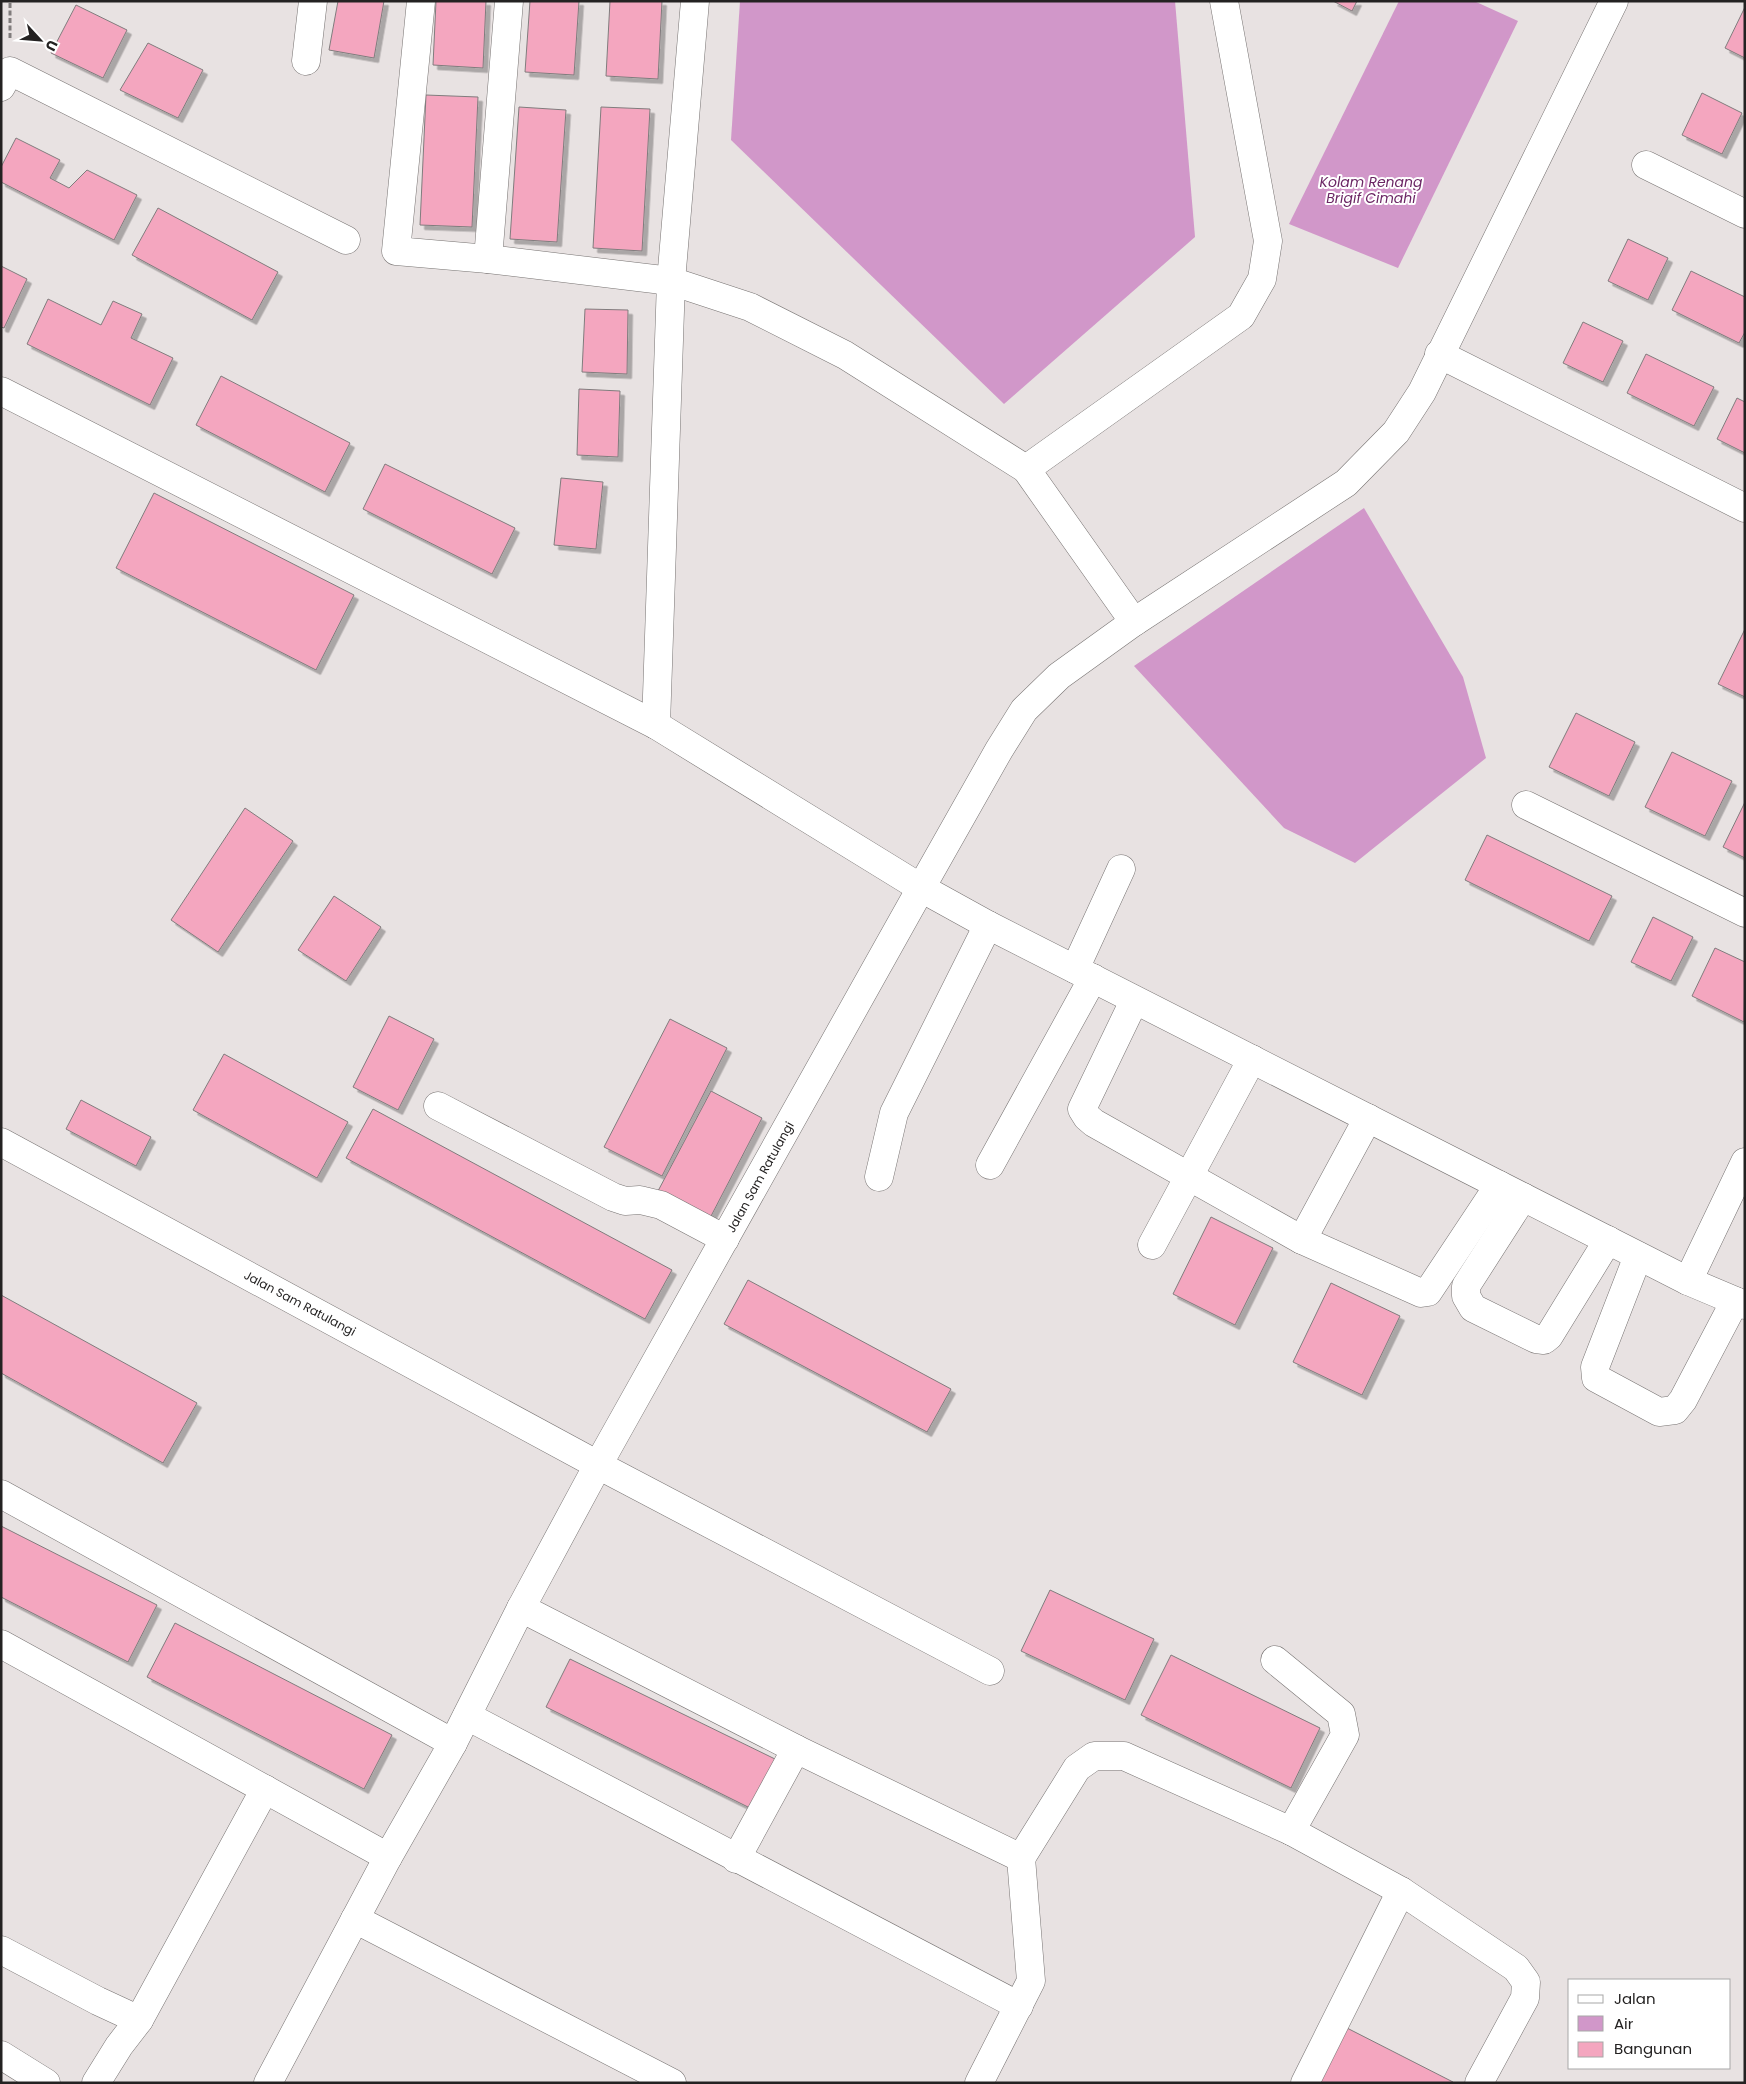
<svg xmlns="http://www.w3.org/2000/svg" width="1746" height="2084" viewBox="0 0 1746 2084" font-family="Poppins,sans-serif">
	<style>
		.water { fill: #d197c9 }
		.building { fill: #f4a6bf; stroke: #807c7d; filter: url(#shadow) }
		.lines { fill: none; stroke-linecap: round; stroke-linejoin: round }
		.minor-casing { stroke: #777372; stroke-width: 29 }
		.path { stroke: #807c7c; stroke-width: 3; stroke-dasharray: 5 2.5; stroke-linecap: butt }
		.minor { stroke: #fff; stroke-width: 28 }
		.labels { text-anchor: middle; dominant-baseline: central; stroke-width: 4; stroke-linejoin: round; paint-order: stroke }
		.street-label { font-size: 12px; fill: #242222; stroke: #fff }
		.water-label { font-size: 14px; font-style: italic; fill: #6b2664; stroke: #fff }
	</style>
	<defs>
		<filter id="shadow"><feDropShadow dx="4.5" dy="4.5" stdDeviation="0" flood-color="#0004"/></filter>
	</defs>
	<rect width="100%" height="100%" fill="#e8e2e2"/>
	<g class="water">
		<path d="M740 1H1175L1195 237 1004 404 731 140Z"/>
		<path d="M1399 1H1474L1518 21 1398 268 1289 224Z"/>
		<path d="M1364 508 1463 677 1486 758 1355 863 1284 828 1134 666Z"/>
	</g>
	<g class="building">
		<path d="M338 1H384L374 58 329 50Z"/>
		<path d="M436 1H486L483 68 433 65Z"/>
		<path d="M530 1H579L574 75 525 72Z"/>
		<path d="M610 1H662L658 79 606 76Z"/>
		<path d="M1333 1H1357L1352 11Z"/>
		<path d="M76 5 127 30 103 78 51 53Z"/>
		<path d="M1745 7V58L1725 48Z"/>
		<path d="M148 43 203 70 178 118 120 90Z"/>
		<path d="M1702 93 1742 113 1722 154 1682 135Z"/>
		<path d="M426 95 478 97 472 227 420 225Z"/>
		<path d="M519 107 566 110 557 242 510 239Z"/>
		<path d="M601 107 650 109 642 251 593 248Z"/>
		<path d="M16 138 60 160 50 178 69 188 87 170 137 195 114 240 1 182V167Z"/>
		<path d="M158 208 278 272 252 320 132 255Z"/>
		<path d="M1628 239 1668 258 1648 300 1608 281Z"/>
		<path d="M1 266 27 279 4 328 1 327Z"/>
		<path d="M1691 271 1745 297V332L1739 343 1672 310Z"/>
		<path d="M48 299 101 325 113 301 142 314 131 338 173 358 150 405 27 344Z"/>
		<path d="M585 309 628 310 627 374 582 372Z"/>
		<path d="M1583 322 1623 341 1603 382 1563 363Z"/>
		<path d="M1646 354 1714 387 1694 426 1627 393Z"/>
		<path d="M221 376 350 443 325 492 196 425Z"/>
		<path d="M579 389 620 391 618 457 577 455Z"/>
		<path d="M1737 398 1745 402V453L1717 439Z"/>
		<path d="M385 464 515 528 492 574 363 509Z"/>
		<path d="M561 478 603 482 596 549 554 545Z"/>
		<path d="M154 493 354 595 316 670 116 568Z"/>
		<path d="M1745 629V697L1718 684Z"/>
		<path d="M1576 713 1635 742 1609 796 1549 767Z"/>
		<path d="M1672 752 1732 781 1705 836 1645 807Z"/>
		<path d="M1745 802V858L1723 847Z"/>
		<path d="M245 808 293 841 218 952 171 920Z"/>
		<path d="M1487 835 1612 896 1589 941 1465 880Z"/>
		<path d="M334 896 381 927 346 981 298 950Z"/>
		<path d="M1653 917 1693 937 1671 981 1631 962Z"/>
		<path d="M1715 948 1745 962 1744 1022 1692 996Z"/>
		<path d="M389 1016 434 1039 398 1110 353 1087Z"/>
		<path d="M670 1019 727 1048 662 1176 604 1147Z"/>
		<path d="M224 1054 348 1122 317 1178 193 1110Z"/>
		<path d="M711 1091 762 1118 710 1218 658 1191Z"/>
		<path d="M81 1100 151 1137 136 1166 66 1129Z"/>
		<path d="M373 1109 672 1270 645 1319 346 1158Z"/>
		<path d="M1211 1217 1273 1248 1235 1325 1173 1294Z"/>
		<path d="M748 1280 951 1389 927 1432 724 1324Z"/>
		<path d="M1331 1283 1400 1316 1362 1395 1293 1362Z"/>
		<path d="M1 1295 197 1403 163 1463 1 1373Z"/>
		<path d="M1 1526 157 1605 128 1662 1 1597Z"/>
		<path d="M1050 1590 1154 1639 1125 1700 1021 1651Z"/>
		<path d="M175 1623 392 1735 364 1789 147 1677Z"/>
		<path d="M1171 1655 1320 1728 1291 1788 1141 1715Z"/>
		<path d="M570 1659 775 1759 750 1808 546 1707Z"/>
		<path d="M1345 2027 1453 2082 1452 2083H1317Z"/>
	</g>
	<g class="lines">
		<defs>
			<g id="minor">
				<path d="M421 1 396 251 488 259 671 281 750 307 845 355 1026 469 1134 622"/>
				<path d="M306 61 313 1"/>
				<path d="M1 87 10 71 346 240"/>
				<path d="M1646 165 1745 214"/>
				<path d="M488 259 509 1"/>
				<path d="M1439 354 1745 508"/>
				<path d="M1 391 656 725 921 888 988 925 1688 1281 1745 1305"/>
				<path d="M1026 469 1241 316 1262 279 1268 241 1224 1"/>
				<path d="M656 725 671 281 695 1"/>
				<path d="M1526 805 1745 913"/>
				<path d="M1075 969 1121 869"/>
				<path d="M1134 1001 1082 1109 1087 1117 1094 1123 1302 1240 1421 1293 1428 1292 1499 1185"/>
				<path d="M438 1106 613 1197 625 1201 640 1200 661 1205 725 1239"/>
				<path d="M1 1142 598 1465 990 1671"/>
				<path d="M990 1165 1093 978"/>
				<path d="M879 1177 894 1113 988 925"/>
				<path d="M1523 1197 1466 1286V1296L1473 1308 1536 1339 1544 1340 1549 1336 1608 1240"/>
				<path d="M1302 1240 1368 1118"/>
				<path d="M1152 1245 1252 1059"/>
				<path d="M1638 1256 1595 1367 1596 1378 1659 1412 1675 1410 1683 1400 1735 1301"/>
				<path d="M1688 1281 1745 1162"/>
				<path d="M1 1494 453 1743"/>
				<path d="M521 1608 796 1749 1021 1858 1077 1768 1094 1756H1124L1291 1831 1401 1891 1516 1968 1526 1982 1525 1998 1479 2083"/>
				<path d="M1 1644 388 1857"/>
				<path d="M1275 1660 1341 1714 1345 1735 1291 1831"/>
				<path d="M467 1716 1019 2006"/>
				<path d="M736 1859 796 1749"/>
				<path d="M355 1919 672 2083"/>
				<path d="M1 1950 98 2001 139 2020 265 1789"/>
				<path d="M1 2055 46 2083"/>
				<path d="M96 2083 119 2046 139 2020"/>
				<path d="M268 2083 388 1857 453 1743 521 1608 598 1465 921 888 999 750 1024 710 1059 676 1134 622 1346 483 1396 432 1422 392 1614 1"/>
				<path d="M979 2083 1031 1981 1021 1858"/>
				<path d="M1305 2083 1401 1891"/>
			</g>
		</defs>
		<use href="#minor" class="minor-casing"/>
		<path class="path" d="M10 38V1"/>
		<use href="#minor" class="minor"/>
	</g>
	<g class="labels">
		<g class="street-label">
			<text transform="translate(760 1177) rotate(-61)">Jalan Sam Ratulangi</text>
			<text transform="translate(300 1303) rotate(28)">Jalan Sam Ratulangi</text>
		</g>
		<g class="water-label">
			<text x="1371" y="182">Kolam Renang<tspan x="1371" dy="16">Brigif Cimahi</tspan></text>
		</g>
	</g>
	<rect width="1746" height="2084" fill="none" stroke="#242222" stroke-width="5"/>
	<rect x="1568" y="1979" width="162" height="90" fill="#ffffff" stroke="#a7a7a7"/>
	<rect x="1578" y="1995" width="25" height="8" fill="#ffffff" stroke="#a7a7a7"/>
	<text x="1614" y="2004" font-size="15" fill="#242222">Jalan</text>
	<rect x="1578" y="2016" width="25" height="15" fill="#d197c9" stroke="#a7a7a7"/>
	<text x="1614" y="2029" font-size="15" fill="#242222">Air</text>
	<rect x="1578" y="2042" width="25" height="15" fill="#f4a6bf" stroke="#a7a7a7"/>
	<text x="1614" y="2054" font-size="15" fill="#242222">Bangunan</text>
	<g transform="translate(40 40) rotate(116)" stroke="#ffffff" stroke-width="4" paint-order="stroke">
	<path d="M0-4L9 19L0 12L-9 19Z" fill="#242222"/>
	<text y="-8" font-size="14" font-weight="bold" text-anchor="middle" fill="#242222">U</text>
	</g>
</svg>
